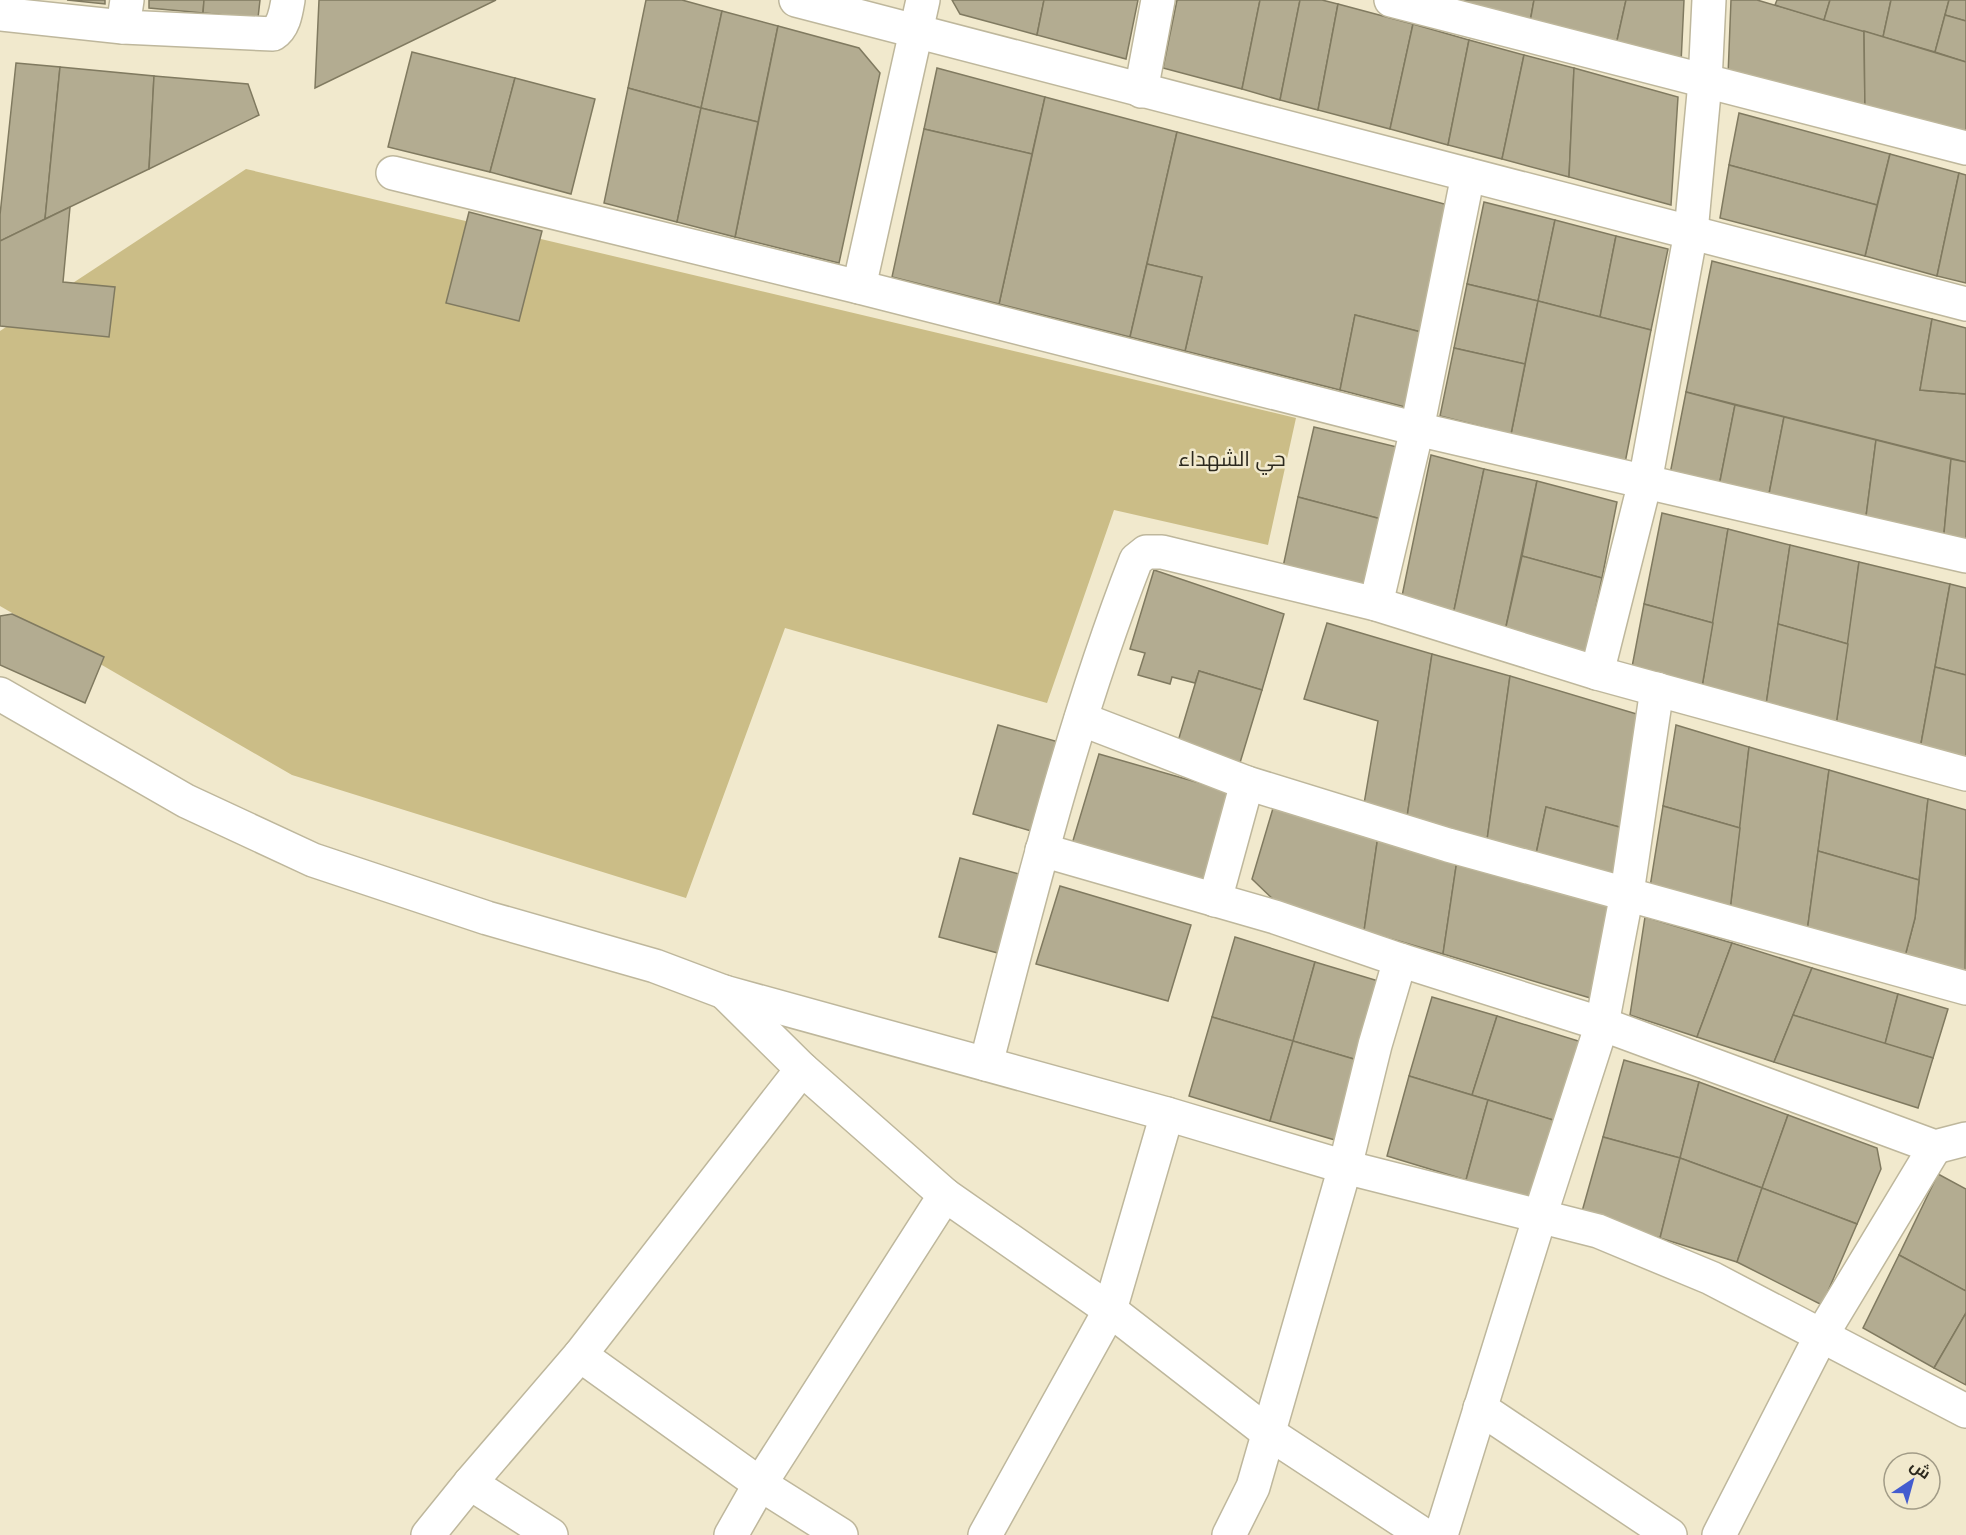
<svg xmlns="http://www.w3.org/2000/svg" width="1966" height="1535" viewBox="0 0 1966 1535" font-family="Montserrat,Cairo,sans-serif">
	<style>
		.green { fill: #cbbd87 }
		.building { fill: #b3ac91; stroke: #807a60; stroke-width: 1.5 }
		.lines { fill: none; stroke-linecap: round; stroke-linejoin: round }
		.street-casing { stroke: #beb79c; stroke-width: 36 }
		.secondary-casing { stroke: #beb79c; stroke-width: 36 }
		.street { stroke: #fff; stroke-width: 33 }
		.secondary { stroke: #fff; stroke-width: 33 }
		.labels { text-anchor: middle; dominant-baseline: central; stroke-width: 5; stroke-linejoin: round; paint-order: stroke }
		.neighbourhood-label { font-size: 21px; fill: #2c291e; stroke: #f1e9cd }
	</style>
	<rect width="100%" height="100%" fill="#f1e9cd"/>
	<path class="green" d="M246 169 1296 418 1268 545 1114 510 1047 703 785 628 686 898 292 775 0 606V331Z"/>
	<g class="building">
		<path d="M67 0H105V4Z"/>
		<path d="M149 0H204L203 13 149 8Z"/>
		<path d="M204 0H260L258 18 203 13Z"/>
		<path d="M319 0H496L315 88Z"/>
		<path d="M646 0H682L722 11 701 108 628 88Z"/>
		<path d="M952 0H1044L1037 35 960 14Z"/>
		<path d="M1044 0H1138L1126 59 1037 35Z"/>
		<path d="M1177 0H1260L1242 89 1163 68Z"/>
		<path d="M1260 0H1300L1280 100 1242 89Z"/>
		<path d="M1300 0H1322L1338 4 1318 110 1280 100Z"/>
		<path d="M1452 0H1534L1530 22Z"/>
		<path d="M1534 0H1626L1616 45 1530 22Z"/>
		<path d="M1626 0H1684L1681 63 1616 45Z"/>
		<path d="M1731 0H1757L1864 31 1865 113 1728 76Z"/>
		<path d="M1777 0H1830L1824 20 1775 5Z"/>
		<path d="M1830 0H1891L1883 37 1824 20Z"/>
		<path d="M1891 0H1949L1935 52 1883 37Z"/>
		<path d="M1949 0H1966V21L1945 15Z"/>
		<path d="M1338 4 1413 24 1390 129 1318 110Z"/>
		<path d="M722 11 778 26 758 122 701 108Z"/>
		<path d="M1945 15 1966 21V62L1935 52Z"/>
		<path d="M1413 24 1469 40 1448 145 1390 129Z"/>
		<path d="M778 26 859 48 880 73 839 263 735 237Z"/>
		<path d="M1864 31 1966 62V140L1865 113Z"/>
		<path d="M1469 40 1524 55 1502 159 1448 145Z"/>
		<path d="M412 52 515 78 490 172 388 147Z"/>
		<path d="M1524 55 1574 68 1569 177 1502 159Z"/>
		<path d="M16 63 60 67 45 219 0 241V215Z"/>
		<path d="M60 67 154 76 149 169 45 219Z"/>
		<path d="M937 68 1045 97 1032 154 924 129Z"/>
		<path d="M1574 68 1678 97 1671 205 1569 177Z"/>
		<path d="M154 76 248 84 259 115 149 169Z"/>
		<path d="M515 78 595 99 571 194 490 172Z"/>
		<path d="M628 88 701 108 677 222 604 203Z"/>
		<path d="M1045 97 1177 132 1130 337 999 304Z"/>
		<path d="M701 108 758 122 735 237 677 222Z"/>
		<path d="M1739 113 1890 154 1877 205 1729 165Z"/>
		<path d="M924 129 1032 154 999 304 892 277Z"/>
		<path d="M1177 132 1448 205 1421 332 1355 315 1340 390 1185 351 1202 277 1147 264Z"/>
		<path d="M1890 154 1959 173 1937 276 1865 256Z"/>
		<path d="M1729 165 1877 205 1865 256 1720 218Z"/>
		<path d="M1959 173 1966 175V283L1937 276Z"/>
		<path d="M1484 202 1555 220 1538 301 1467 284Z"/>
		<path d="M70 207 63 282 115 287 109 337 0 326V241Z"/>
		<path d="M469 212 542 231 519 321 446 303Z"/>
		<path d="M1555 220 1616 236 1600 317 1538 301Z"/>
		<path d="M1616 236 1668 249 1651 330 1600 317Z"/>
		<path d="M1712 261 1932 319 1920 390 1966 394V462L1686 392Z"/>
		<path d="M1147 264 1202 277 1185 351 1130 337Z"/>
		<path d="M1467 284 1538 301 1525 364 1454 348Z"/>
		<path d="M1538 301 1651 330 1625 463 1511 434Z"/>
		<path d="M1355 315 1421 332 1405 407 1340 390Z"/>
		<path d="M1932 319 1966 328V394L1920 390Z"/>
		<path d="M1454 348 1525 364 1511 434 1440 416Z"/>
		<path d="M1686 392 1735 405 1719 486 1670 474Z"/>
		<path d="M1735 405 1784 417 1768 499 1719 486Z"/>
		<path d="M1784 417 1876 440 1865 524 1768 499Z"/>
		<path d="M1314 427 1397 447 1381 519 1298 497Z"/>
		<path d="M1876 440 1951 459 1943 544 1865 524Z"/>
		<path d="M1431 455 1484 469 1453 615 1401 601Z"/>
		<path d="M1951 459 1966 462V550L1943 544Z"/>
		<path d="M1484 469 1537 481 1505 631 1453 615Z"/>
		<path d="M1537 481 1617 502 1602 578 1522 556Z"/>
		<path d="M1298 497 1381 519 1366 591 1283 567Z"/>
		<path d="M1662 513 1728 529 1713 623 1644 604Z"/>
		<path d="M1728 529 1790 545 1766 705 1702 687Z"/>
		<path d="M1790 545 1859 562 1848 644 1778 624Z"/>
		<path d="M1522 556 1602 578 1586 654 1505 631Z"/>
		<path d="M1859 562 1950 584 1920 749 1836 725Z"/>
		<path d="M1154 570 1284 614 1262 690 1199 671 1195 683 1172 677 1170 684 1138 675 1145 653 1130 649Z"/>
		<path d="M1950 584 1966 588V675L1935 667Z"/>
		<path d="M1644 604 1713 623 1702 687 1632 667Z"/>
		<path d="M12 614 104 657 85 703 0 665V616Z"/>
		<path d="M1327 623 1432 654 1407 817 1364 804 1378 721 1304 699Z"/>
		<path d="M1778 624 1848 644 1836 725 1766 705Z"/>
		<path d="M1432 654 1510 676 1487 840 1407 817Z"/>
		<path d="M1935 667 1966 675V762L1920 749Z"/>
		<path d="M1199 671 1262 690 1239 766 1176 748Z"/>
		<path d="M1510 676 1640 715 1623 828 1546 807 1536 854 1487 840Z"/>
		<path d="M998 725 1062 743 1038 833 973 814Z"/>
		<path d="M1676 725 1749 747 1740 828 1663 806Z"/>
		<path d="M1749 747 1829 770 1807 932 1730 910Z"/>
		<path d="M1099 754 1231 792 1204 882 1072 844Z"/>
		<path d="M1829 770 1928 799 1919 880 1818 851Z"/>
		<path d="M1928 799 1966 810 1965 977 1904 960 1915 918Z"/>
		<path d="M1274 805 1378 836 1364 931 1278 904 1252 879Z"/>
		<path d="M1663 806 1740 828 1730 910 1650 887Z"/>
		<path d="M1546 807 1623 828 1616 877 1536 854Z"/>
		<path d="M1378 836 1457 860 1443 954 1364 931Z"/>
		<path d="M1818 851 1919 880 1915 918 1904 960 1807 932Z"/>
		<path d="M960 858 1026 876 1005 955 939 937Z"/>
		<path d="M1457 860 1611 907 1597 1000 1443 954Z"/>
		<path d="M1060 886 1191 925 1168 1001 1036 964Z"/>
		<path d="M1645 917 1732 943 1697 1037 1630 1015Z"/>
		<path d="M1235 937 1315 962 1293 1041 1212 1017Z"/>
		<path d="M1732 943 1812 968 1774 1062 1697 1037Z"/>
		<path d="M1315 962 1395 986 1374 1065 1293 1041Z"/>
		<path d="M1812 968 1898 994 1885 1044 1793 1015Z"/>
		<path d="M1898 994 1948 1009 1933 1058 1885 1044Z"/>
		<path d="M1432 997 1497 1016 1472 1095 1409 1076Z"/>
		<path d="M1793 1015 1933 1058 1918 1108 1774 1062Z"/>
		<path d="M1497 1016 1588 1044 1566 1124 1472 1095Z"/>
		<path d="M1212 1017 1293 1041 1270 1121 1189 1096Z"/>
		<path d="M1293 1041 1374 1065 1352 1145 1270 1121Z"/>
		<path d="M1624 1060 1699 1082 1680 1158 1603 1137Z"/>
		<path d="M1409 1076 1488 1100 1466 1180 1387 1156Z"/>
		<path d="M1699 1082 1788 1115 1762 1188 1680 1158Z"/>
		<path d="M1488 1100 1566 1124 1545 1204 1466 1180Z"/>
		<path d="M1788 1115 1877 1148 1881 1169 1857 1224 1762 1188Z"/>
		<path d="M1603 1137 1680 1158 1660 1238 1581 1215Z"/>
		<path d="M1680 1158 1762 1188 1737 1262 1660 1238Z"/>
		<path d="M1938 1174 1966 1189V1291L1899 1255Z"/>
		<path d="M1762 1188 1857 1224 1822 1305 1737 1262Z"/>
		<path d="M1899 1255 1966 1291V1313L1934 1368 1863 1328Z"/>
		<path d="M1966 1313V1385L1934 1368Z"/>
	</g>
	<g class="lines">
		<defs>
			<g id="street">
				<path d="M796 0 1966 304"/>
				<path d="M1391 0 1966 148"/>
				<path d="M0 14 123 27 273 34C284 27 286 12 288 0"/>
				<path d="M123 27 127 0"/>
				<path d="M1141 91 1158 0"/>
				<path d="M393 173 859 287 1417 429 1966 556"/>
				<path d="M859 287 923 0"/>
				<path d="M1376 604 1417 429 1468 175"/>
				<path d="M1597 673 1645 482 1691 232 1705 82 1709 0"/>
				<path d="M1081 719 1247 783 1448 845 1966 988"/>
				<path d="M1042 850 1275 917 1400 960 1375 1045 1345 1167 1253 1487 1229 1535"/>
				<path d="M1215 900 1247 783"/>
				<path d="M1400 960 1602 1024 1935 1147 1966 1139"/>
				<path d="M724 992 802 1069 945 1195 760 1484 731 1535"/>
				<path d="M986 1064C1030 895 1072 724 1136 560L1146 552H1162L1376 604 1597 673 1966 774"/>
				<path d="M945 1195 1110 1310 1267 1432 1424 1535"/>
				<path d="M580 1355 760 1484 841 1535"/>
				<path d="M1480 1408 1670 1535"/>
				<path d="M470 1483 551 1535"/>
				<path d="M428 1535 470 1483 580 1355 802 1069"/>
				<path d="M985 1535 1110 1310 1167 1114"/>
				<path d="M1441 1535 1540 1216 1602 1024 1627 893 1657 689"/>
				<path d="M1719 1535 1821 1336 1935 1147"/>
			</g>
			<path id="secondary" d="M0 694 186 801 313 860 487 918 655 966 724 992 1167 1114 1345 1167 1598 1231 1711 1278 1966 1411"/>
		</defs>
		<use href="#street" class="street-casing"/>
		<use href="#secondary" class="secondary-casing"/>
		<use href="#street" class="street"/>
		<use href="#secondary" class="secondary"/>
	</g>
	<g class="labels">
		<g class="neighbourhood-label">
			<text x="1232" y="458">حي الشهداء</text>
		</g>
	</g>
	<g transform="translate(1912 1481) rotate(36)"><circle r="28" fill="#f1e9cd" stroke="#a29c87" stroke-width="1.5"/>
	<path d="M0-4.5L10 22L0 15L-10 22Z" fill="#435ccf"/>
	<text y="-9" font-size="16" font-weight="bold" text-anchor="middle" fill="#2c291e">ش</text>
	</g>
</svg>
